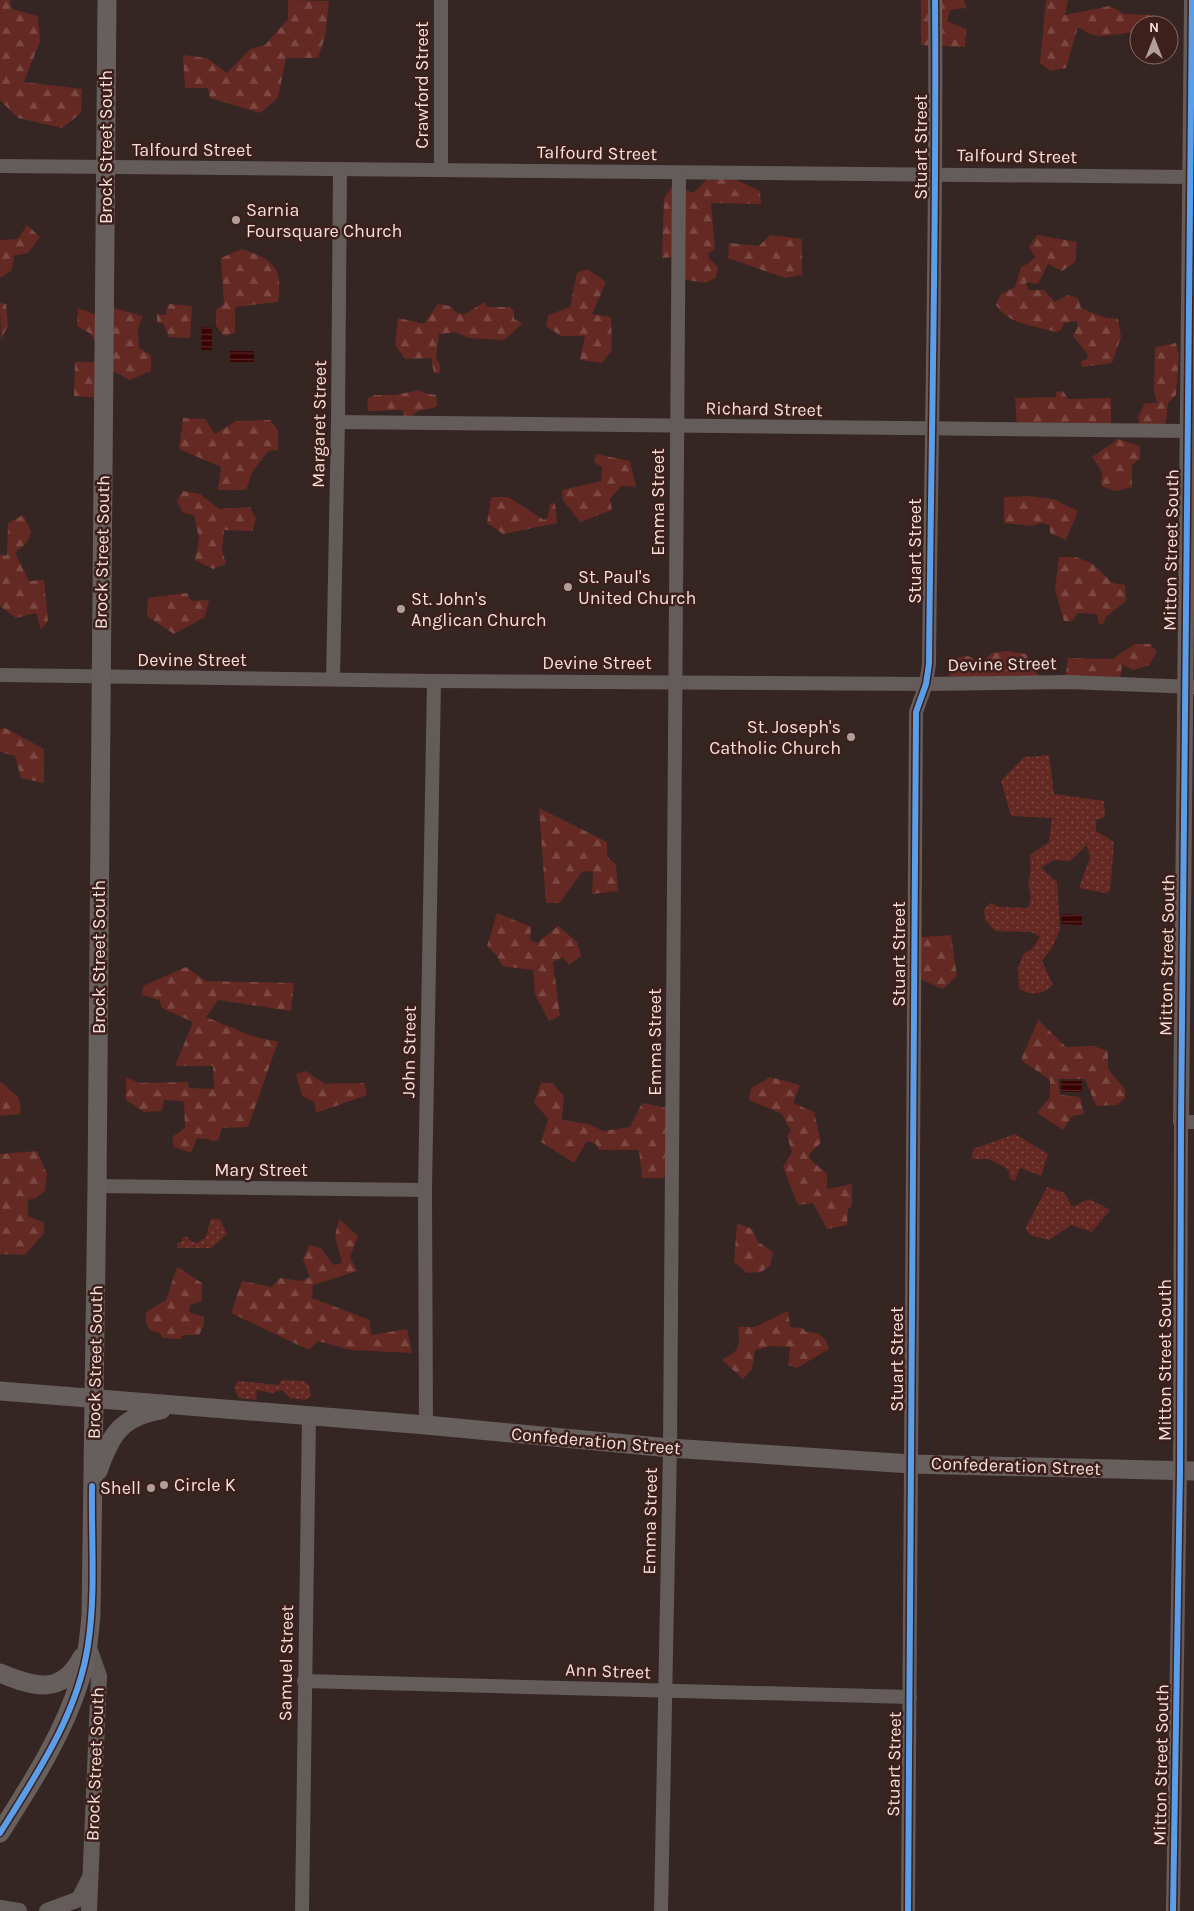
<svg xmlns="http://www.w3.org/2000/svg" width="1194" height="1911" viewBox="0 0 1194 1911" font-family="Karla,sans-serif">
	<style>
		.grass { fill: url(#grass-dots) }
		.forest { fill: url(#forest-firs) }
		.water { fill: url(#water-rules) }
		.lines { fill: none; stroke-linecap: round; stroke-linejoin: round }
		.minor { stroke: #645c5a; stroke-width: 14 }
		.tertiary { stroke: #645c5a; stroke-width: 16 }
		.secondary { stroke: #675f5d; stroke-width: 19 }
		.cycleway-casing { stroke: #3d1f1b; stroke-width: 9 }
		.cycleway { stroke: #5a9eea; stroke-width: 6 }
		.poi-dot { fill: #b29f9c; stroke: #3d1f1b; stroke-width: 2 }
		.labels { text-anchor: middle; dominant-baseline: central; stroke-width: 5; stroke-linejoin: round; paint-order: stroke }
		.street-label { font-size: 18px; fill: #f6e0dd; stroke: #3d1f1b }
		.poi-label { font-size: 18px; fill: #f6e0dd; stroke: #3d1f1b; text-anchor: start }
	</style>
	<defs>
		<pattern id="grass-dots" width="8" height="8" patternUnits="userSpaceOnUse" patternTransform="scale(1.25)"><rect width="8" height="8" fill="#652923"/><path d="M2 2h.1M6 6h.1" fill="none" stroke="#7c4842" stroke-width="1.8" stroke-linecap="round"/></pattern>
		<pattern id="forest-firs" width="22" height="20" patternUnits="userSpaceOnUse" patternTransform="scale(1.25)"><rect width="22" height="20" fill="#652923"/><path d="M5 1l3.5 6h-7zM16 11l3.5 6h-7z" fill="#7c4842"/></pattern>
		<pattern id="water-rules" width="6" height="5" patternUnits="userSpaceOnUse" patternTransform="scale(1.25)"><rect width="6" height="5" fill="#390303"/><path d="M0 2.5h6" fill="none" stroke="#562727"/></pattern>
	</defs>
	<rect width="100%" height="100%" fill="#352523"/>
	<g class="grass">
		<path d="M1049 755 1054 794 1104 801 1105 817 1096 820V831L1114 842 1110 891 1105 893 1079 888 1090 858 1087 845 1070 861 1054 860 1041 868 1057 882 1060 930 1052 948 1042 961 1053 985C1041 995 1033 996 1019 989L1018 968 1023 954 1031 950 1040 937 1031 932 995 931 985 920 984 909 991 903 999 907 1028 908C1034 892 1027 891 1029 880 1031 870 1031 865 1030 855L1049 842 1052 818 1011 816 1001 781 1024 757Z"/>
		<path d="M1015 1134 1048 1154 1041 1176 1020 1168 1015 1181 1010 1179 1008 1169 988 1159H972L973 1149Z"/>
		<path d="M1047 1187 1065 1193 1072 1207 1090 1199 1110 1210 1092 1232 1071 1225 1049 1240 1030 1235 1025 1229Z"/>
		<path d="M211 1219H220L227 1234 211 1248H178L177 1243 182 1242 183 1238 186 1236 192 1242 198 1243 206 1237Z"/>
		<path d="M282 1380 303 1381 309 1385 311 1396 305 1400 290 1398 282 1390 272 1393 257 1390 256 1400 239 1398 234 1388 238 1381 279 1385Z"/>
	</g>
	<g class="forest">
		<path d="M0 0H10L12 9 38 16 40 41 24 82 82 89 81 113 62 128 18 118 0 100Z"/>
		<path d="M288 0 329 1 325 37 318 58H286L278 98 260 113 210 98 208 88H185L183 55 207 58 227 73 250 49 265 45 288 19Z"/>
		<path d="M921 0H964L966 8 950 10 947 21 966 29 965 47 921 45Z"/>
		<path d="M1046 0H1068L1065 15 1110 6 1124 14 1153 15 1155 25H1139V32C1126 32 1104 38 1093 35 1088 34 1083 29 1078 27L1066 68 1050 71 1040 63Z"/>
		<path d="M732 178 760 191 761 204 711 203 715 249 708 253 709 258 718 267 716 278 705 283 682 279 686 255 662 258 664 198 673 185 693 193 707 179Z"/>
		<path d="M27 225 40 237 28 253 14 256 12 270 0 278V240L18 239Z"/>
		<path d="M770 235 802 239V275L785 278 728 258 729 243 759 246Z"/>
		<path d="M1037 235 1077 242 1075 262 1062 271 1048 264 1038 284 1026 282 1028 290H1044L1055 302 1068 295 1078 298 1081 308 1103 317 1118 319 1121 337 1112 363 1082 367 1081 362 1088 358 1087 353 1073 336 1077 328V321L1064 323 1061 330 1056 332C1035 326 1009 325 996 305L1000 295 1015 287 1021 267 1029 263 1035 257 1029 247Z"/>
		<path d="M242 249C274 260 283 267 278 302L235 307V333L224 336 216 326V310L224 304 221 258Z"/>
		<path d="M587 269 606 282 592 314 611 317 612 350 602 363 580 360 585 336H561L546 326 548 315 570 307 577 273Z"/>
		<path d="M485 302 488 307H510L514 311V319L523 323 504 340 469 338 455 332 439 334 436 358 440 365V373H434L431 358 405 359 395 345 398 318 424 324 438 304 450 306 457 313 465 314Z"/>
		<path d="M0 303 6 304 8 325 1 341Z"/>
		<path d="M169 304 192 306 190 338 169 337 163 323H157V314L165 315Z"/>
		<path d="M78 308 107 319 113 308 143 316 138 328 139 348 151 355V371L130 380 109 369 101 398 74 396 75 362H95L100 350 91 334 77 326Z"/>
		<path d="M1176 343 1179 355 1176 395 1168 403 1166 422 1153 434H1141L1138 417 1145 403H1157L1154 391 1155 347Z"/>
		<path d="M419 390 424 393 436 395 437 406C428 411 420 407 412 416H404L402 410 368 411 367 399 374 395H395Z"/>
		<path d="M1063 391 1068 399 1111 398V429L1017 427 1015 398 1056 397V392Z"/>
		<path d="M183 418 205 419 215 434 236 421 270 420 278 430V450L268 451 253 471 246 490H218L221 467 179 449Z"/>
		<path d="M1118 439 1140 446V458L1132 465V487L1115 491 1101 486 1102 472 1092 457Z"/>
		<path d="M596 454 630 461 636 487 621 486 610 499 612 510 580 522 563 500 562 490 601 481 602 467 594 462Z"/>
		<path d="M183 491 200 494 219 509 250 507 256 519 252 531 224 530 222 550 226 564 213 569 195 560 199 538 194 515 183 513 177 501Z"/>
		<path d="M1029 496 1053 499 1078 511 1066 540 1050 533V525L1042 523 1032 526 1004 523V497Z"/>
		<path d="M491 497H508L544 520 548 517 550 504 555 503 557 523 503 534 487 523Z"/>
		<path d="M23 515 31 531 28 541 15 553 29 581 44 580 48 621 41 630 36 613 16 618 0 606V554L7 556 8 523Z"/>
		<path d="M1059 557H1076L1093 564 1112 583 1125 585 1126 601 1105 618 1104 623 1099 625 1097 614 1078 613 1072 621H1064L1055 590Z"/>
		<path d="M187 593 191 601 209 600 205 617 174 634 147 616 148 598Z"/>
		<path d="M1135 644H1150L1157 652 1149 665 1133 670 1122 665 1120 679 1107 683 1098 676 1084 682 1065 680 1068 658 1112 659Z"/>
		<path d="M1007 651 1026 654 1039 677 1029 688 949 676 951 664 958 657 968 656 978 661 985 659 992 653Z"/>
		<path d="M5 728 44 749V783L21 778 15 756 0 752V729Z"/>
		<path d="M539 808 607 842V856L616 865 618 891 592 894 593 872 583 871 559 903H546Z"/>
		<path d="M497 913 531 927 530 940 537 943 558 926 577 942 581 956 569 965 563 957 553 962 560 1016 549 1021 535 994 533 970 502 966 497 956 487 946Z"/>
		<path d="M951 935 957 976 943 989 904 972 909 938Z"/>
		<path d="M186 967 206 981 294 983 291 1011 218 1000 206 1017 252 1036 278 1042 248 1127 222 1128 218 1141 197 1138 191 1153 174 1147 172 1137 185 1128 184 1101 164 1100 162 1111 144 1112 126 1100V1077L139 1083 188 1082 189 1088 214 1089 213 1066H175L193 1022 162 1008 159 1000 142 995 143 986Z"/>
		<path d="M1038 1020 1066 1047 1094 1046 1108 1051V1069L1125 1089V1098L1117 1105 1096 1106 1085 1079H1058L1060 1095 1080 1097 1084 1114 1072 1116 1063 1130 1037 1113 1050 1097V1080L1021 1060Z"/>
		<path d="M306 1071 325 1084 364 1083 367 1095 316 1113 314 1102 302 1096 296 1074Z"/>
		<path d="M770 1077 800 1085 793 1103 814 1112 821 1143 809 1154 811 1160 827 1174V1189L852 1184V1206L848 1209 847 1225 827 1229 813 1203 798 1205 783 1167 792 1152 787 1136 791 1131 782 1114 749 1100 751 1088Z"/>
		<path d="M0 1081 19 1098 21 1114 0 1116Z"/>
		<path d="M541 1083H552L564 1096 562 1120 589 1124 603 1131 630 1127 642 1103 677 1110 679 1164 663 1178H642L639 1150H599L596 1144 587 1141 574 1163 541 1142 548 1119 534 1102Z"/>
		<path d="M37 1151 47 1174 45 1191 36 1198 28 1200V1216L44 1223V1233L25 1255 0 1254V1154Z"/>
		<path d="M339 1219 358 1236 350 1257 357 1271 313 1285 312 1298 370 1320 371 1335 407 1329 412 1353 351 1350 318 1341 309 1350 231 1313 242 1281 272 1287 280 1278 302 1281 310 1277 303 1260 309 1245 321 1248 333 1265 342 1263 335 1236Z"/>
		<path d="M737 1223 752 1229 758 1242 773 1252 770 1266 761 1272 747 1273 734 1262Z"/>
		<path d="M177 1267 202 1283V1301L190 1305 189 1312 204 1317V1325L199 1335H183L181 1339 163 1338 160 1333 151 1331 146 1323V1312L166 1300Z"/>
		<path d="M788 1311 790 1327 802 1328 806 1332C821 1332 825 1336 829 1349L797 1368 788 1365 790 1347 772 1346 755 1350 752 1369 743 1379 722 1360C741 1349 740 1348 738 1327H755Z"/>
	</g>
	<g class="water">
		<path d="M202 327H212V350H201Z"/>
		<rect x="230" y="351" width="24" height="11"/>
		<path d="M1062 914 1082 915V925L1061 924Z"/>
		<rect x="1061" y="1081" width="21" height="11"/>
	</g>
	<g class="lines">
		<g class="minor">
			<path d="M0 166 1194 177"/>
			<path d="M441 170V0"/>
			<path d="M338 422 1188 431"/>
			<path d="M0 675 434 681 926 684 1069 682 1194 687"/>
			<path d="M333 679 338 422 340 169"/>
			<path d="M97 1186 425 1190"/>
			<path d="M426 1425 425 1190 434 681"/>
			<path d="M304 1681 910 1697"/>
			<path d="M302 1911 309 1415"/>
			<path d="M661 1911 670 1448 679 173"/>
			<path d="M908 1911 916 712 926 684 929 664C931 443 937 221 935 0"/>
			<path d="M1173 1911 1180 1471 1181 1122H1194"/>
		</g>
		<g class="tertiary">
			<path d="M1181 1122 1192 0"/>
			<path d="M88 1645 99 1676 89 1911"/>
			<path d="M0 1908 19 1911"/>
			<path d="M47 1911 79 1899 88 1881"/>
		</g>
		<g class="secondary">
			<path d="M0 1391 426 1425 670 1448 911 1464 1194 1471"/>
			<path d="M98 1471C111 1434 121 1417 161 1410"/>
			<path d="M0 1673C34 1687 62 1696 82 1657"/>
			<path d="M0 1833C31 1784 63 1735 80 1680 87 1659 89 1637 91 1615L97 1186 107 0"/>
		</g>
		<defs>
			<g id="cycleway">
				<path d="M0 1833C36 1775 78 1714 88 1645 96 1593 91 1538 92 1486"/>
				<path d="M908 1911 916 712 926 684 929 664C931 443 937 221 935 0"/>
				<path d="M1173 1911 1180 1471 1181 1122 1192 0"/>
			</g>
		</defs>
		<use href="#cycleway" class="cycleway-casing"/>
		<use href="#cycleway" class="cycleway"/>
	</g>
	<g class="poi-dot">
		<circle cx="236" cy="220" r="5"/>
		<circle cx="568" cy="587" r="5"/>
		<circle cx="401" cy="609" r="5"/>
		<circle cx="851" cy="737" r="5"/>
		<circle cx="164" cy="1485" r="5"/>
		<circle cx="151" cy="1488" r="5"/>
	</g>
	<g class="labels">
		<g class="street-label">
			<text transform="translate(422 85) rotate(-90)">Crawford Street</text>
			<text transform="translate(106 147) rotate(-90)">Brock Street South</text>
			<text transform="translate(921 147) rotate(-90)">Stuart Street</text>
			<text x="192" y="150">Talfourd Street</text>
			<text transform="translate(597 153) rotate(1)">Talfourd Street</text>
			<text transform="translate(1017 156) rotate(1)">Talfourd Street</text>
			<text transform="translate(764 409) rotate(1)">Richard Street</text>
			<text transform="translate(319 424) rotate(-89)">Margaret Street</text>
			<text transform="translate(658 502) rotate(-90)">Emma Street</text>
			<text transform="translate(1171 550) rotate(-89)">Mitton Street South</text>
			<text transform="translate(915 551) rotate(-90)">Stuart Street</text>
			<text transform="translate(102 552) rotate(-89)">Brock Street South</text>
			<text x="192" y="660">Devine Street</text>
			<text x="597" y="663">Devine Street</text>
			<text transform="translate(1002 664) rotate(-1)">Devine Street</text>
			<text transform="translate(899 954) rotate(-90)">Stuart Street</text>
			<text transform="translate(1167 955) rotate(-89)">Mitton Street South</text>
			<text transform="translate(99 957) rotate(-90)">Brock Street South</text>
			<text transform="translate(655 1042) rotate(-90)">Emma Street</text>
			<text transform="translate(409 1052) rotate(-89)">John Street</text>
			<text x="261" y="1170">Mary Street</text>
			<text transform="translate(897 1359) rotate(-90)">Stuart Street</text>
			<text transform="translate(1165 1360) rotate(-90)">Mitton Street South</text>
			<text transform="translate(95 1362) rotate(-89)">Brock Street South</text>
			<text transform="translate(596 1441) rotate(5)">Confederation Street</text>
			<text transform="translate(1016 1466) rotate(2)">Confederation Street</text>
			<text transform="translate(650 1521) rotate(-89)">Emma Street</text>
			<text transform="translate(286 1663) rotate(-89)">Samuel Street</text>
			<text transform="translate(608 1671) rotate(2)">Ann Street</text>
			<text transform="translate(95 1764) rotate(-88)">Brock Street South</text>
			<text transform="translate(894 1764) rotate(-89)">Stuart Street</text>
			<text transform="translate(1161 1765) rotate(-89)">Mitton Street South</text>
		</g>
		<g class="poi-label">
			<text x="246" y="210">Sarnia<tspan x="246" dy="21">Foursquare Church</tspan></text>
			<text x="578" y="577">St. Paul's<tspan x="578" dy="21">United Church</tspan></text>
			<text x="411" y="599">St. John's<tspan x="411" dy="21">Anglican Church</tspan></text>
			<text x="841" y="727" text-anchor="end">St. Joseph's<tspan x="841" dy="21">Catholic Church</tspan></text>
			<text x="174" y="1485">Circle K</text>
			<text x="141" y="1488" text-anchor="end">Shell</text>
		</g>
	</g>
	<g transform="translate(1154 40)"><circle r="24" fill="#3d1f1b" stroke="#876c69"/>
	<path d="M0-4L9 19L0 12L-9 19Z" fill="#b29f9c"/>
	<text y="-8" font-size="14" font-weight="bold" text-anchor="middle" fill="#f6e0dd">N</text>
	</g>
</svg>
